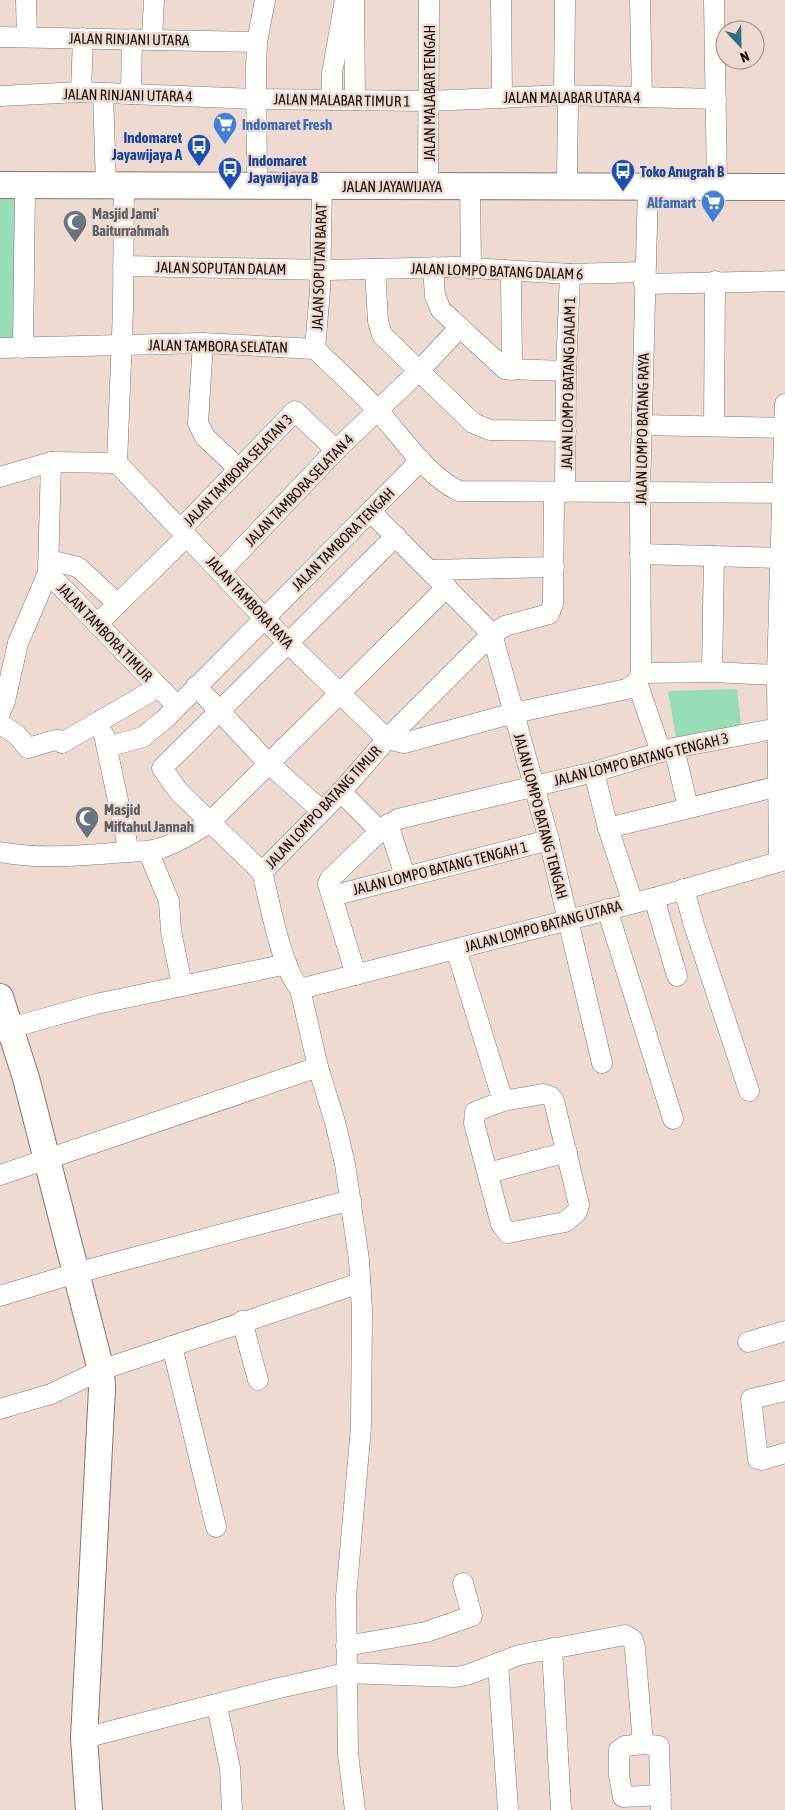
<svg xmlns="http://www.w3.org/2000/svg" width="785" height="1810" viewBox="0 0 785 1810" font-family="'Asap Condensed',sans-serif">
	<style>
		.green { fill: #97ddb7 }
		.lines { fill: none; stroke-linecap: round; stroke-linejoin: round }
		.minor-casing { stroke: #88766f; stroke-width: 21 }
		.major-casing { stroke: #88766f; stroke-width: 28 }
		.minor { stroke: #fff; stroke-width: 20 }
		.major { stroke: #fff; stroke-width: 26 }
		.labels { text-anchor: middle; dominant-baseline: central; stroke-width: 5; stroke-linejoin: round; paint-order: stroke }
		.street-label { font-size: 15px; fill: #17100e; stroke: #eedad1 }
		.shop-label { font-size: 15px; font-weight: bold; fill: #366cbe; stroke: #eedad1; text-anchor: start }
		.transit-label { font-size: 15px; font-weight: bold; fill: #164399; stroke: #eedad1; text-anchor: start }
		.worship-label { font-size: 15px; font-weight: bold; fill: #5b616d; stroke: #eedad1; text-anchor: start }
	</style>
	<rect width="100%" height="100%" fill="#eedad1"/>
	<g class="green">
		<rect x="0" y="191" width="19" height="149"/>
		<path d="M737 689 741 726 676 738 668 691Z"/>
	</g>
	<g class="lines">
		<defs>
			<g id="minor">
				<path d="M26 0 27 37"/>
				<path d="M354 0 355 100"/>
				<path d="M501 0 502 97"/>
				<path d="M640 0 642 97"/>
				<path d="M714 0 717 186"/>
				<path d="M0 37 257 42"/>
				<path d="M152 39 154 0"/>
				<path d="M81 92 83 38"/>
				<path d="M103 93 106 184"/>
				<path d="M131 94 132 39"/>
				<path d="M564 95 565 0"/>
				<path d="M0 96 81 92 256 99 429 101 564 95 716 99"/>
				<path d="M332 100V73L345 0"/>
				<path d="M470 185 471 269"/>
				<path d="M567 185 568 95"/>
				<path d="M257 186 256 69 257 42 265 0"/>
				<path d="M428 186 429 0"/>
				<path d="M123 266 327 270 456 267 570 274 645 272"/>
				<path d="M433 267 435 296 441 310 505 369 566 371"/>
				<path d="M375 269 378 321 382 335 473 423 490 430 566 431"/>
				<path d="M511 271 512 370"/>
				<path d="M644 284 785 281"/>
				<path d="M203 343 198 423 205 437 239 469"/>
				<path d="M0 348 203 343 315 349"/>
				<path d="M23 348 25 185"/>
				<path d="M315 349C336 369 358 389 378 411 402 437 426 475 459 491L785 493"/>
				<path d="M315 349 320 290 322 186"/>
				<path d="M642 425 785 428"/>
				<path d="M714 426 715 281"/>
				<path d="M51 462 48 573 177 706"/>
				<path d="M117 463 287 642 387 739 404 743 514 713 627 689 637 682 641 673 640 491 648 186"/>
				<path d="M117 463 123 310 124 184"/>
				<path d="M0 477 51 462 117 463"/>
				<path d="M565 492 566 371 570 274"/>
				<path d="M371 512 492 634 549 840 602 1063"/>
				<path d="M181 529 295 411 336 450"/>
				<path d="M640 554 780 558"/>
				<path d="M49 560 78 567 118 604"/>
				<path d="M429 570 554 567"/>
				<path d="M221 571 336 450 420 370 460 327"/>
				<path d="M97 624 187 536"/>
				<path d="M712 672 714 556"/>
				<path d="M641 673 712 672 777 675"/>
				<path d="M637 682 661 752"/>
				<path d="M196 686 268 763 322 811"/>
				<path d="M0 713 5 701 18 643 48 573"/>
				<path d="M0 724 17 735 28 748 55 740H59L62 743 157 688"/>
				<path d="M104 735 129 852"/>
				<path d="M107 747 143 737 166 718 421 460"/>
				<path d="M674 748 688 807"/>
				<path d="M594 772 608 828 633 903"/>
				<path d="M341 792 380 831"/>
				<path d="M388 824 405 876"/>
				<path d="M608 828 779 786"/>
				<path d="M148 851 169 901 171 931 182 985"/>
				<path d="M0 852C42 860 85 855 127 852 139 851 150 852 161 848 178 843 194 832 209 823L447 587"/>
				<path d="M779 861 777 675 785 404"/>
				<path d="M262 872 179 792 162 768 396 536"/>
				<path d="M684 889 694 925 749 1091"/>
				<path d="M332 896 549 840"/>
				<path d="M654 898 677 976"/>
				<path d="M607 909 673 1119"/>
				<path d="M456 949 503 1101"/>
				<path d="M356 975 328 884 330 879 380 831 398 819 594 772 674 748 778 728"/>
				<path d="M300 989 654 898 785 860"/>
				<path d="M0 1032 10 1028 96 1004 287 964"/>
				<path d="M543 1094 550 1096 554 1101 579 1205 577 1212 565 1222 508 1233 501 1224 474 1123 475 1112 503 1101Z"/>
				<path d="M488 1173 567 1152"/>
				<path d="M0 1175 318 1067"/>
				<path d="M0 1296 76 1273 351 1200"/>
				<path d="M242 1321 258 1380"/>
				<path d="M748 1342 785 1331"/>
				<path d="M172 1346 216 1527"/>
				<path d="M785 1391 751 1399 758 1459 762 1460 785 1453"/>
				<path d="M0 1409 51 1394 101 1370 360 1283"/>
				<path d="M346 1646 426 1632 472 1616 463 1583"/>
				<path d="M552 1648 561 1810"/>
				<path d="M498 1663 508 1810"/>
				<path d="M217 1706 230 1768 232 1810"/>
				<path d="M84 1738 279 1688 346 1673 455 1677 467 1675 519 1655 625 1635 633 1640 635 1648 643 1744 659 1746 661 1810"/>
				<path d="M643 1744 625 1746 619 1750V1776L623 1797 661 1795"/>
				<path d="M355 1810 348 1754 346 1597 361 1427 362 1310 359 1260 345 1164 335 1122 318 1067 300 989C281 967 270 903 262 872L341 792 387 739 492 634 505 626 549 614 553 604 554 492"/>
			</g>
			<g id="major">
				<path d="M0 185 785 187"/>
				<path d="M0 997 26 1078 101 1370 102 1389 84 1738 89 1810"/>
			</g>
		</defs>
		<use href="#minor" class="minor-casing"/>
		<use href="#major" class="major-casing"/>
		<use href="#minor" class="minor"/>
		<use href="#major" class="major"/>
	</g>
	<defs>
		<symbol id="supermarket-pin" viewBox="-11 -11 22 30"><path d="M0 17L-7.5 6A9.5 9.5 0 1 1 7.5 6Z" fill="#3f7fe0" stroke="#eedad1"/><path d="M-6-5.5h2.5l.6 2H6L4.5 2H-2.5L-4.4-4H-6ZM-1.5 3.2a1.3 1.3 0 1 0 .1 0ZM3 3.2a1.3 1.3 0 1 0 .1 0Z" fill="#fff"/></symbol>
		<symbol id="bus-pin" viewBox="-11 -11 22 30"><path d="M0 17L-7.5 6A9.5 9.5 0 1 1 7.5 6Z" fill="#1a4fb4" stroke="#eedad1"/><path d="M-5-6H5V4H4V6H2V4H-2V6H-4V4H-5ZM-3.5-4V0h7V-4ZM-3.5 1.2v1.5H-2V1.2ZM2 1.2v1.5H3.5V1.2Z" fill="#fff"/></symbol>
		<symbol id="mosque-pin" viewBox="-11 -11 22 30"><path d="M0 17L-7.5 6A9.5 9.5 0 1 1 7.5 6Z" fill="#6b7280" stroke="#eedad1"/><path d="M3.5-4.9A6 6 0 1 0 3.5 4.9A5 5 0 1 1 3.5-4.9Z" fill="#fff"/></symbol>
	</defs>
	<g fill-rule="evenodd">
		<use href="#supermarket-pin" x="211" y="110" width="28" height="38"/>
		<use href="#bus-pin" x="185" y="132" width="28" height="38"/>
		<use href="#bus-pin" x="216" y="155" width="28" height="38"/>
		<use href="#bus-pin" x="609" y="157" width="28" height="38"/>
		<use href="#supermarket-pin" x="699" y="188" width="28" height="38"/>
		<use href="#mosque-pin" x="61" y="208" width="28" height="38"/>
		<use href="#mosque-pin" x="73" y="804" width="28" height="38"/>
	</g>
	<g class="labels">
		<g class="street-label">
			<text transform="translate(129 39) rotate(1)">JALAN RINJANI UTARA</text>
			<text transform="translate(429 93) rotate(-90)">JALAN MALABAR TENGAH</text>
			<text transform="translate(128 95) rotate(1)">JALAN RINJANI UTARA 4</text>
			<text x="572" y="97">JALAN MALABAR UTARA 4</text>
			<text transform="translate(342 100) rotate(1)">JALAN MALABAR TIMUR 1</text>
			<text x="392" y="186">JALAN JAYAWIJAYA</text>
			<text transform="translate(319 267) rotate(-88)">JALAN SOPUTAN BARAT</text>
			<text transform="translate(221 268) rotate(1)">JALAN SOPUTAN DALAM</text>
			<text transform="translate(497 271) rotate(2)">JALAN LOMPO BATANG DALAM 6</text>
			<text transform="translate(218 346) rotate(1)">JALAN TAMBORA SELATAN</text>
			<text transform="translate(568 383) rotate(-89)">JALAN LOMPO BATANG DALAM 1</text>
			<text transform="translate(642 429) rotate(-89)">JALAN LOMPO BATANG RAYA</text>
			<text transform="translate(238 470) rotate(-46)">JALAN TAMBORA SELATAN 3</text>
			<text transform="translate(299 490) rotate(-46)">JALAN TAMBORA SELATAN 4</text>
			<text transform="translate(343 539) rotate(-45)">JALAN TAMBORA TENGAH</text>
			<text transform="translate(250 602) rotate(47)">JALAN TAMBORA RAYA</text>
			<text transform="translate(105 632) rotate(46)">JALAN TAMBORA TIMUR</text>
			<text transform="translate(641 759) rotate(-14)">JALAN LOMPO BATANG TENGAH 3</text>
			<text transform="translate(323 807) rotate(-47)">JALAN LOMPO BATANG TIMUR</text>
			<text transform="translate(541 816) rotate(75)">JALAN LOMPO BATANG TENGAH</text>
			<text transform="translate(440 868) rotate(-14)">JALAN LOMPO BATANG TENGAH 1</text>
			<text transform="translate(543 926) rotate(-15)">JALAN LOMPO BATANG UTARA</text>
		</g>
		<g class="shop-label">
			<text x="242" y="124">Indomaret Fresh</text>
			<text x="696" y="202" text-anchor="end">Alfamart</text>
		</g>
		<g class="transit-label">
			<text x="182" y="137" text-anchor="end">Indomaret<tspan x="182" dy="17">Jayawijaya A</tspan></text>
			<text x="248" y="160">Indomaret<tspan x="248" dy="17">Jayawijaya B</tspan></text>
			<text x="640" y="171">Toko Anugrah B</text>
		</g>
		<g class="worship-label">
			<text x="92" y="213">Masjid Jami'<tspan x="92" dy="17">Baiturrahmah</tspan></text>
			<text x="104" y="809">Masjid<tspan x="104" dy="17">Miftahul Jannah</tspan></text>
		</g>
	</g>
	<g transform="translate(740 45) rotate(158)"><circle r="24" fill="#eedad1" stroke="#988983"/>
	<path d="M0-4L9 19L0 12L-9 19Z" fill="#2e6f82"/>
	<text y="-8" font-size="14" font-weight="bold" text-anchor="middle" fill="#17100e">N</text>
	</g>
</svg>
